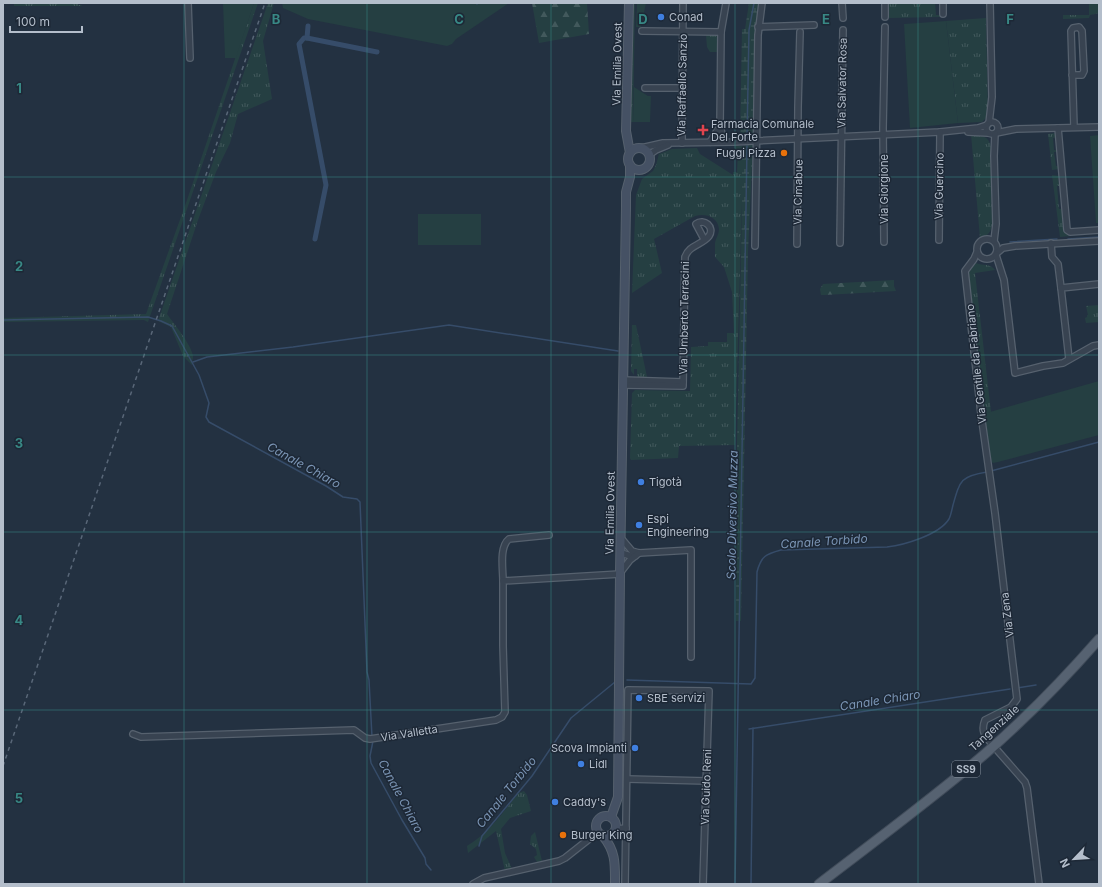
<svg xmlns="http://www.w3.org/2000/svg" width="1102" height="887" viewBox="0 0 1102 887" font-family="Inter,sans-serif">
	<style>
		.grass { fill: url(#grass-tufts) }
		.forest { fill: url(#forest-firs) }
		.wetland { fill: url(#wetland-marsh) }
		.park { fill: #253f42 }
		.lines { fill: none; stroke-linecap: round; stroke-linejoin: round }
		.stream { stroke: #364c69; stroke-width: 1.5 }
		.canal { stroke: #364c69; stroke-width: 5 }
		.street-casing { stroke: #56616e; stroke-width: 8 }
		.secondary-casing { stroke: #56616e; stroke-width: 10 }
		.primary-casing { stroke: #414c5a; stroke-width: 11 }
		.street { stroke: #384351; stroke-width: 5.5 }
		.secondary { stroke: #455164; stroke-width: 8 }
		.primary { stroke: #566271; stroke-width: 9 }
		.rail { stroke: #596778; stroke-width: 1.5; stroke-dasharray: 4 4; stroke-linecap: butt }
		.grid { fill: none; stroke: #388885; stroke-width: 1; stroke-opacity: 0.55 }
		.shop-dot { fill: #3f7fe0; stroke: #1d2836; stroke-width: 1.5 }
		.health-dot { fill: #e0444e; stroke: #1d2836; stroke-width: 1.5 }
		.food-dot { fill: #e8710a; stroke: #1d2836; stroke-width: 1.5 }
		.labels { text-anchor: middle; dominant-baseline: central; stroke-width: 3; stroke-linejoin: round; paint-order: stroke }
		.shield { fill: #1d2836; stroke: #87919e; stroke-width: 1 }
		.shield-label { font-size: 10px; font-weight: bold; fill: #b4becb }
		.poi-label { font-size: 11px; fill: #b4becb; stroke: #1d2836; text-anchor: start }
		.street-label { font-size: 11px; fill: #b4becb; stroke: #1d2836 }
		.water-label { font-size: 12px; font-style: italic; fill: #7a94b4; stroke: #1d2836 }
		.grid-label { font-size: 13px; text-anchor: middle; font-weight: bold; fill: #388885; stroke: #1d2836; stroke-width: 3; stroke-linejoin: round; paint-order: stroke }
	</style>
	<defs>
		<pattern id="grass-tufts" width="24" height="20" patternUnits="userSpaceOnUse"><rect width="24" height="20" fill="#253f42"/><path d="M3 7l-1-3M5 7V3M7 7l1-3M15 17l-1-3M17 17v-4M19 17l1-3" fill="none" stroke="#42595c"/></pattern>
		<pattern id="forest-firs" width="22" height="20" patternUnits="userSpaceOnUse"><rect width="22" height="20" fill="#253f42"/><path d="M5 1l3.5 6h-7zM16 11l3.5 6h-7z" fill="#42595c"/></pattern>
		<pattern id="wetland-marsh" width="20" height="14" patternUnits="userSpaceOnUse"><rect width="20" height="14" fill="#253f42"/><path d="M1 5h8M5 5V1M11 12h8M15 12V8" fill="none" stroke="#42595c"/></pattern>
	</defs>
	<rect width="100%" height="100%" fill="#233141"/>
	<g class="grass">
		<path d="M14 3 64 4V3H78V5H81L82 6H14Z"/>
		<path d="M254 3H258L148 322 144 320 3 322V318L146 314 186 203Z"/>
		<path d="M268 3H274L263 41 272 99 238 114 230 143 216 172 198 220 167 314C174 324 191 344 193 356 193 359 192 362 192 365L183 356 171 327 158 321Z"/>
		<path d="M632 3H635L633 122H630Z"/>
		<path d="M887 3H935L936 15H940V17L888 18Z"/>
		<path d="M1089 3H1099V13L1090 15 1089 18 1063 19V15H1089Z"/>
		<path d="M986 18 988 113 987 117 982 122 958 123 946 21Z"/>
		<path d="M706 35H718V52H710L707 47Z"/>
		<path d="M1056 133 1057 137 1053 138 1054 150H1058V152H1054L1056 166H1059V169L1052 170 1048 134Z"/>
		<path d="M971 134C981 135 989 136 991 147L992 224C991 233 988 235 980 238Z"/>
		<path d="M735 146H742L743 166 735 445 679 446 678 458 631 460 630 458 632 393 635 390 690 391 691 347 708 346V342H727V333H734L732 292 724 267 715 257C715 253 715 249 715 244 715 239 719 235 719 229 718 217 706 213 695 216L654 239 662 273 632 293 636 195 642 179 653 171 656 165 659 154 672 149 697 148 700 154 733 175V172H737L738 151H734Z"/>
		<path d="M1052 175 1060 176H1058L1059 186H1057L1059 209H1063L1064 230 1066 233 1070 234V236L1060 237Z"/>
		<path d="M976 263C983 266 990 263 995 270L975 273 991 412 983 414 968 274 973 266Z"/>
		<path d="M1099 305V322L1086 323 1085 318 1087 317V315H1088L1086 306Z"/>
		<path d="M632 325H636L647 377H637V369H634V375L631 371Z"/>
		<path d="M524 791 527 795 531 811 510 818 501 829 505 853 512 869 505 871 496 831 468 853 467 846C490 832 502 814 518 793Z"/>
		<path d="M535 832 542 861 537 862 534 857 537 855 536 849 530 844 531 836Z"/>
	</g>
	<g class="forest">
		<path d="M532 3H587L589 34 539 43Z"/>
		<path d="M894 280V286L896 291 824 295H821L820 289 823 284Z"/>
	</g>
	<g class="wetland">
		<path d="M749 3H761L755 28V30H757L755 135 753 138H741L740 137 742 29H745Z"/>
		<path d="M753 145 748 252 741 621H736L737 445 742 209V146Z"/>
	</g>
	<g class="park">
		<path d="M223 3H254L236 58H225Z"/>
		<path d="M282 3H509L456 39 452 44 447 46 308 19 283 8Z"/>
		<path d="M637 3H646L641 27H636Z"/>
		<path d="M946 21 958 123 910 128 904 24Z"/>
		<path d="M634 87 648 96H651L650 122H633Z"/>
		<path d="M1099 135V223H1096L1090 136Z"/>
		<rect x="418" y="214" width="63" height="31"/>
		<path d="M1099 381V435L998 462 993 463 988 459 983 414Z"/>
	</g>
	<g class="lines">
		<g class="stream">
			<path d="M476 3 477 4"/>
			<path d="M747 138 749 30 754 3"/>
			<path d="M1068 239 1099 237"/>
			<path d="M1010 242 1057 239"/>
			<path d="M3 320 148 317 161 321 172 326 199 375 209 403 206 417 209 422 326 486 343 497 357 499 360 502 367 672 369 680 372 737"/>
			<path d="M193 362 207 357 293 347 449 325 618 351"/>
			<path d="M991 471 1099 442"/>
			<path d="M627 680 751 684 755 678 757 572C761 556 766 554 781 550L887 547C904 545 939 535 949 519 951 515 952 509 953 505 960 480 961 476 987 472"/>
			<path d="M1017 688 1036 685"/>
			<path d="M749 729 1010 689"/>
			<path d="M373 741 370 756 371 763 402 820 425 858 426 864 431 870"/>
			<path d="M479 846 482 836 532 776 571 718 615 682"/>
			<path d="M735 884 747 146"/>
			<path d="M751 884 753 728"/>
		</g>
		<g class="canal">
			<path d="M308 26 307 38H304L299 44 326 185 315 239"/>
			<path d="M307 38 377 52"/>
		</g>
		<defs>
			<g id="street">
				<path d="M188 3 190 58"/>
				<path d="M842 3 843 18"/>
				<path d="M885 3V17"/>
				<path d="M943 3V14"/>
				<path d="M758 27 814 25"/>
				<path d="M642 31 721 32"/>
				<path d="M1072 75H1082L1084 71 1082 31 1079 27 1073 28 1071 31 1074 127"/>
				<path d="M645 88H683"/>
				<circle cx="992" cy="128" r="6"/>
				<path d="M989 123 992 97 990 3"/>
				<path d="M1058 128 1067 230 1070 232 1099 230"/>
				<path d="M968 132 988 133"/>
				<path d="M996 133 1016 129 1099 127"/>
				<path d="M710 142 720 126"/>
				<path d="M724 142 720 126 721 32 726 3"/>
				<path d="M682 143 683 3"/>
				<path d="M641 148 663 143 733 142 940 132 978 128 987 125"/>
				<path d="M649 155 656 150 668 145"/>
				<circle cx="987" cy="249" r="10"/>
				<path d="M939 240 940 132"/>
				<path d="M994 241 996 224 994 156 995 134"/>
				<path d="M884 242 883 128 885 27"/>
				<path d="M840 243 843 30"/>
				<path d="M1051 243 1052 257 1058 264 1061 288"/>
				<path d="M797 244 798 107 800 32"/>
				<path d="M755 246 758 35 762 3"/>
				<path d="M977 252 974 259 965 271 981 414 995 513 1017 699 1011 707 985 720C981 730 984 735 991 743"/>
				<path d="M997 253 1003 248 1015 246 1099 241"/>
				<path d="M996 255 1004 280 1015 373 1043 366 1063 363 1093 346 1099 345"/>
				<path d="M1069 359 1061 288 1099 284"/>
				<path d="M623 380 683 382"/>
				<path d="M623 385 683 386 685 257C689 245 702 245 709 236 715 227 704 218 696 224L704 239"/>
				<path d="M621 538 632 551 639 553 691 550V657"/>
				<path d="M621 553 631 556H635"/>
				<path d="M620 573 630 560 639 553"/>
				<path d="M503 581C503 569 499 547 509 539L549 535"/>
				<path d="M133 734 141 737 354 730 365 738 370 739 496 720 502 717 505 712 503 646V581L620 574"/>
				<path d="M997 750 1025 782 1027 788 1039 884"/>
				<path d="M627 779 707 781"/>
				<path d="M617 829 626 828"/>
				<path d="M473 884 484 878 559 861 565 858 598 832"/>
				<path d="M625 884 628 690 709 691 703 884"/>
			</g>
			<g id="secondary">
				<path d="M629 3 626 131 630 153"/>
				<circle cx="639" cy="159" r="11"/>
				<circle cx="606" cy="826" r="10"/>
				<path d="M611 817 618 797 620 573 626 207V192L630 177V165"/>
				<path d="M603 836C616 852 615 864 615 884"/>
			</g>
			<path id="primary" d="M819 884C875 841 932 799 986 753 1026 718 1064 679 1099 639"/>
		</defs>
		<use href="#street" class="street-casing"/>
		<use href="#secondary" class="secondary-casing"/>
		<use href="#primary" class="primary-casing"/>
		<use href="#street" class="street"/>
		<use href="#secondary" class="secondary"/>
		<use href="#primary" class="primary"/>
		<path class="rail" d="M3 766 265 3"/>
	</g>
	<path class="grid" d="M184 3V884M367 3V884M551 3V884M735 3V884M918 3V884M3 177H1099M3 355H1099M3 532H1099M3 710H1099"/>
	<g class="shop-dot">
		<circle cx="661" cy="17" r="4"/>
		<circle cx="641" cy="482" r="4"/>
		<circle cx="639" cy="525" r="4"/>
		<circle cx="639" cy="698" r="4"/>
		<circle cx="635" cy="748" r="4"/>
		<circle cx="581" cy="764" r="4"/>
		<circle cx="555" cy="802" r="4"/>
	</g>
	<path class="health-dot" d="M701 124h4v4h4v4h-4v4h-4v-4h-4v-4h4z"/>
	<g class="food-dot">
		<circle cx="784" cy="153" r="4"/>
		<circle cx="563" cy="835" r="4"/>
	</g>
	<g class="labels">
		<rect class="shield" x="952" y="761" width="28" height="16" rx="3"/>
		<g class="shield-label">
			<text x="966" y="769">SS9</text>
		</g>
		<g class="poi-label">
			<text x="669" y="17">Conad</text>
			<text x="711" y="124">Farmacia Comunale<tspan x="711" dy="13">Del Forte</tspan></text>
			<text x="776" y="153" text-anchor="end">Fuggi Pizza</text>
			<text x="649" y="482">Tigotà</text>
			<text x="647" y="519">Espi<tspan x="647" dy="13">Engineering</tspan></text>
			<text x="647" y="698">SBE servizi</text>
			<text x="627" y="748" text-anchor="end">Scova Impianti</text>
			<text x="589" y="764">Lidl</text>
			<text x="563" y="802">Caddy's</text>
			<text x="571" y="835">Burger King</text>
		</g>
		<g class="street-label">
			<text transform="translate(617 64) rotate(-89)">Via Emilia Ovest</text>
			<text transform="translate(842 83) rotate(-89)">Via Salvator Rosa</text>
			<text transform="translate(682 85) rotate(-89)">Via Raffaello Sanzio</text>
			<text transform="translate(939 186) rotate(-89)">Via Guercino</text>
			<text transform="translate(884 189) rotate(-90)">Via Giorgione</text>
			<text transform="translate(798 192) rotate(-89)">Via Cimabue</text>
			<text transform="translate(684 318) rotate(-89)">Via Umberto Terracini</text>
			<text transform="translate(976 364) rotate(-96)">Via Gentile da Fabriano</text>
			<text transform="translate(610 513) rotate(-89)">Via Emilia Ovest</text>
			<text transform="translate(1007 615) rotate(-97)">Via Zena</text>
			<text transform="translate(994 728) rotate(-42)">Tangenziale</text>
			<text transform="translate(409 733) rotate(-9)">Via Valletta</text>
			<text transform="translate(706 787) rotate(-88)">Via Guido Reni</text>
		</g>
		<g class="water-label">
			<text transform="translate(304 465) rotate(29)">Canale Chiaro</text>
			<text transform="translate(732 515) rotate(-89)">Scolo Diversivo Muzza</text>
			<text transform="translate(824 541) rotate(-4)">Canale Torbido</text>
			<text transform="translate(880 700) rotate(-9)">Canale Chiaro</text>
			<text transform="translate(506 792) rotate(-51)">Canale Torbido</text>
			<text transform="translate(401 796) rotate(62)">Canale Chiaro</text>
		</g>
	</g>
	<g class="grid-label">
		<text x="276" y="24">B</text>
		<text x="459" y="24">C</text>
		<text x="643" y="24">D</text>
		<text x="826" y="24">E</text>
		<text x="1010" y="24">F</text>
		<text x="19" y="93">1</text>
		<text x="19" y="271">2</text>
		<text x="19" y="448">3</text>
		<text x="19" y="625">4</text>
		<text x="19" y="803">5</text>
	</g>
	<rect width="1102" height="887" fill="none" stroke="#b4becb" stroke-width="8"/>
	<g transform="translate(1074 859) rotate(245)" stroke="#1d2836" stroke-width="3" paint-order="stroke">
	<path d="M0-3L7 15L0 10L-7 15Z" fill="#b4becb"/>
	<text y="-6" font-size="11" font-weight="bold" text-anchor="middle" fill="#b4becb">N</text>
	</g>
	<path d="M10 26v6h72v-6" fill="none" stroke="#b4becb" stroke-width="2"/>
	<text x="16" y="26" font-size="12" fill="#b4becb" stroke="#1d2836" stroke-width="3" paint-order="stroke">100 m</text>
</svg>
